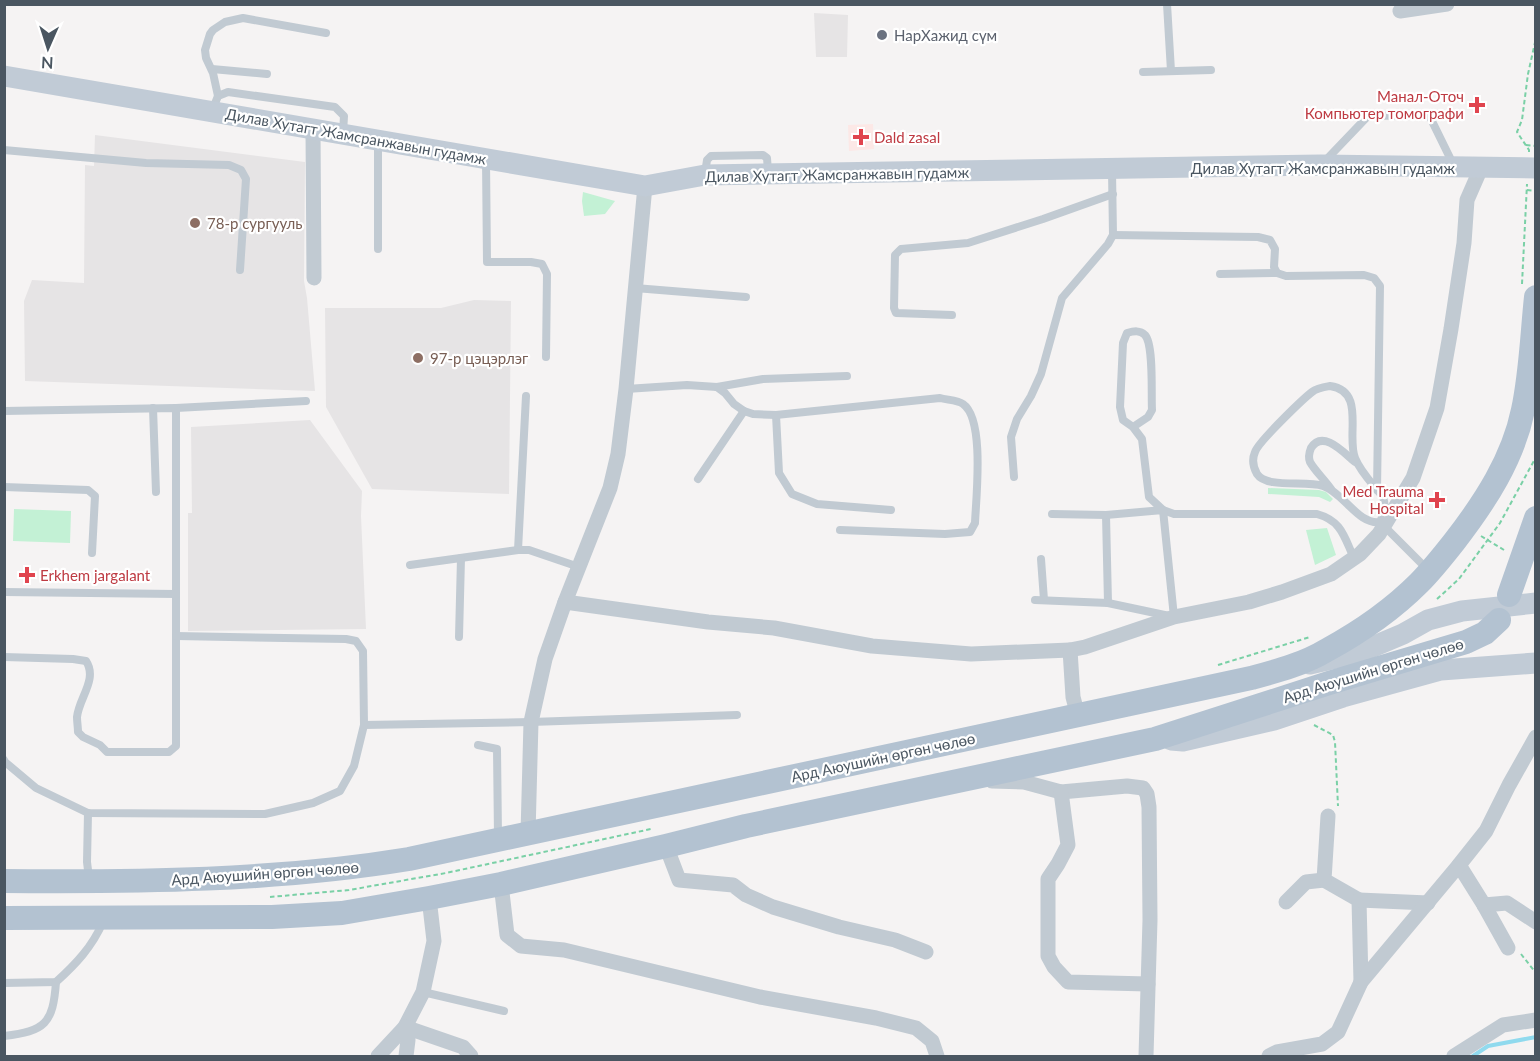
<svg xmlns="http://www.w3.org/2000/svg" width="1540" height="1061" viewBox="0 0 1540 1061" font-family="Lato,sans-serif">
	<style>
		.education { fill: #e6e4e5 }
		.medical { fill: #fce8e6 }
		.green { fill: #c3f1d5 }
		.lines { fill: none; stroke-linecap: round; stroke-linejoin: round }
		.stream { stroke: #90daee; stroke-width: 4 }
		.path { stroke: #7ad0a6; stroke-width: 2; stroke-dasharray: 4.5 3; stroke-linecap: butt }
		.service { stroke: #c1cad2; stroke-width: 8 }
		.minor { stroke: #c1cad2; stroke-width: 15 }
		.secondary { stroke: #c1cbd6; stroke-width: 21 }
		.primary { stroke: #b3c2d1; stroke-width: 24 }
		.worship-dot { fill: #6b7280; stroke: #fff; stroke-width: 2 }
		.health-dot { fill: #e0444e; stroke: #fff; stroke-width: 2 }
		.education-dot { fill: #8d6e63; stroke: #fff; stroke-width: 2 }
		.labels { text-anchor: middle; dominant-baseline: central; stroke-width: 4.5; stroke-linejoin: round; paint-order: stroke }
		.worship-label { font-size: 15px; fill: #5b616d; stroke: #fff; text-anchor: start }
		.health-label { font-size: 15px; fill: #be3a42; stroke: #fff; text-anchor: end }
		.street-label { font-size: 15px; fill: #4a5661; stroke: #fff }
		.education-label { font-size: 15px; fill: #785e54; stroke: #fff; text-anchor: start }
	</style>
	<rect width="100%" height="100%" fill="#f5f3f3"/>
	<g class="education">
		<path d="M814 13 848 15 847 57H816Z"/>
		<path d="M95 135 305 162 304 281 307 298 315 391 25 381 24 301 32 280 84 283 85 165 94 166Z"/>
		<path d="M474 300 511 301 509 494 372 489 326 407 325 308H441Z"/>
		<path d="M310 420 362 491 361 516 366 629 188 631V513H192L191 427Z"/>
	</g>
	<path class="medical" d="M873 124 874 149 849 151 848 125Z"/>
	<g class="green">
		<path d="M583 192 615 201 605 214 584 216 582 201Z"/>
		<path d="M1268 488 1319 490 1326 492 1333 499 1330 502 1319 497 1268 494Z"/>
		<path d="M14 509 71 511 70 543 13 541Z"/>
		<path d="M1327 528 1336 555 1315 565 1306 530Z"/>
	</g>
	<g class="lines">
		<path class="stream" d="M1473 1056 1488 1046 1536 1037"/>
		<g class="path">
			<path d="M1526 145 1536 146"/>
			<path d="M1529 152V150L1517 132 1522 120 1528 74 1536 38"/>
			<path d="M1527 190 1536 191"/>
			<path d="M1522 284 1527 184"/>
			<path d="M1481 536 1504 550"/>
			<path d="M1437 599 1459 579 1500 523 1536 457"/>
			<path d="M1218 665 1310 637"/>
			<path d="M1314 725 1333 735 1335 742 1338 806"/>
			<path d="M270 897 349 890 446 873 651 829"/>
			<path d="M1521 954 1536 973"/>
		</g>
		<g class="service">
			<path d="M1167 4 1171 71"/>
			<path d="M212 69 267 74"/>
			<path d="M1143 72 1211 70"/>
			<path d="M218 96 213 73 206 58 205 50 210 34 213 30 225 22 243 18 326 33"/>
			<path d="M212 111 218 96 228 92 335 107 344 116 343 133"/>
			<path d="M4 150 146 163 229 165 241 170 246 179 240 270"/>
			<path d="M486 160 487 262H531L542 264 547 274 546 357"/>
			<path d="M1325 161 1368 116 1429 115 1453 164"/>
			<path d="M705 174 707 160 711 156 763 155 767 158 768 171"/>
			<path d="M1113 235 1258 237 1270 240 1275 249 1274 267 1277 273 1286 276 1364 275 1374 278 1380 286 1377 490"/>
			<path d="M378 249V143"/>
			<path d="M1220 274 1277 273"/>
			<path d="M635 288 746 297"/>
			<path d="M952 315 896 313 894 308 895 255 901 249 968 243 1043 219 1113 194"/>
			<path d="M1330 386C1366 391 1346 435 1355 458 1361 473 1373 484 1383 497 1386 506 1385 513 1380 522 1358 525 1344 493 1323 486 1306 480 1267 489 1257 474 1253 467 1252 459 1255 452 1258 442 1303 399 1312 392 1317 388 1324 387 1330 386Z"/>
			<path d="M717 387 763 379 847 376"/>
			<path d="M626 389 687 385 717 387 725 393 734 404 744 411 753 414 776 415 940 398C947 400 958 400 963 404 985 419 976 498 975 523L970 532 945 534 840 530"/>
			<path d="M153 408 156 492"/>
			<path d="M176 408 306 401"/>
			<path d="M4 411 176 408V746L169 752H107L100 745 83 737 78 732C78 727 77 722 77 717 79 698 98 679 86 661L73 659 4 657"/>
			<path d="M776 415 779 473 792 494 817 504 891 510"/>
			<path d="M1133 427 1148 417 1152 410C1151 394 1154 345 1145 335 1140 330 1134 331 1127 333L1123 343 1120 407 1123 420 1133 427 1142 439 1149 497 1163 510 1174 514H1317C1342 521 1344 537 1354 558"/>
			<path d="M1014 477 1011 437 1017 419 1031 396 1041 374 1062 298 1108 244 1113 235 1112 171"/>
			<path d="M698 479 744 411"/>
			<path d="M4 487 88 490 95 496 92 553"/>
			<path d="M1331 489C1325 480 1315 471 1310 462 1308 457 1309 453 1311 448 1323 429 1344 453 1355 462"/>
			<path d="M1106 515 1108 603"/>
			<path d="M1383 525 1427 569"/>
			<path d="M518 550 526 396"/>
			<path d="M1041 559 1044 600"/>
			<path d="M410 565 518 550H529L579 567"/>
			<path d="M4 592 176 594"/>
			<path d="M1035 600 1108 603 1174 617 1163 510 1106 515 1052 514"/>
			<path d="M459 637 461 558"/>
			<path d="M364 725 531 722 737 715"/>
			<path d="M478 745 497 749 498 836"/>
			<path d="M4 760 5 762 36 788 88 813 265 814 313 803 340 791 354 766 364 725 363 651 356 641 346 639 176 636"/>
			<path d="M88 813 87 862 89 878"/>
			<path d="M4 983 56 982C76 964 92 947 103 922"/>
			<path d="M423 992 504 1011"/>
			<path d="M4 1036C45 1031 53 1024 56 982"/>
		</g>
		<g class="minor">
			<path d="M1400 11 1447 4"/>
			<path d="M313 130 314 278"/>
			<path d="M565 602 708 622 774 628 872 646 971 654 1070 650"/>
			<path d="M1078 716 1073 697 1070 650 1085 647 1174 617 1249 602 1282 592 1331 574 1360 554 1379 534 1413 478 1437 408 1451 329 1464 243 1467 200 1481 168"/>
			<path d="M992 781 1024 782 1061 792 1127 786 1143 788 1147 794 1149 807 1150 920 1146 1056"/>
			<path d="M1061 792 1068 845 1058 864 1048 879V956L1054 967 1068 982 1148 984"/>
			<path d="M1328 816 1324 880 1359 900 1361 982"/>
			<path d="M528 834 531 722 545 659 565 602 610 488 618 454 626 389 645 186"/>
			<path d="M666 846 679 880 733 885 746 895 773 907 839 927 895 940 926 952"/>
			<path d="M1459 865 1484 905 1508 948"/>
			<path d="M501 884 507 935 521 946 564 950 760 997 876 1018 916 1028 932 1041 937 1056"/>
			<path d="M1359 900 1428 903"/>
			<path d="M1286 902 1306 882 1324 880"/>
			<path d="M1484 905 1507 903 1536 922"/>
			<path d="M378 1056 405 1027 423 992 434 941 429 898"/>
			<path d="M406 1056 408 1040 405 1027 463 1047 471 1056"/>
			<path d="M1269 1056 1277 1052 1322 1044 1338 1032 1361 982 1459 865 1486 831 1509 785 1536 737"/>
			<path d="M1454 1056 1503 1025 1536 1020"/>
		</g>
		<g class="secondary">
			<path d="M4 76 645 186 705 175 1321 165 1536 168"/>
			<path d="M1310 664 1358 653 1403 634 1428 620 1462 611 1536 603"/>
			<path d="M1171 740 1183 741 1274 720 1343 697 1441 670 1536 663"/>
		</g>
		<g class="primary">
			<path d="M1509 595 1536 518"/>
			<path d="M4 881C140 882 275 881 409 859L1251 678C1277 671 1304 664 1327 650 1360 632 1393 609 1419 583 1432 570 1443 556 1454 542 1485 502 1513 459 1523 410 1531 373 1532 334 1536 297"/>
			<path d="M4 918 272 917 342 913 429 898 501 884 666 846 746 826 1155 739 1329 683 1466 642 1485 633 1499 620"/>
		</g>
	</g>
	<circle class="worship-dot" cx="882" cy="35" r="6"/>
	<g class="health-dot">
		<path d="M1474 96h6v6h6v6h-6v6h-6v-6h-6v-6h6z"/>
		<path d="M858 128h6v6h6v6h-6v6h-6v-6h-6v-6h6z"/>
		<path d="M1434 491h6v6h6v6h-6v6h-6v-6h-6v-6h6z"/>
		<path d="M24 566h6v6h6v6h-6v6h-6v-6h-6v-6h6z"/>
	</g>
	<g class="education-dot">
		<circle cx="195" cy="223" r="6"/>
		<circle cx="418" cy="358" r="6"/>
	</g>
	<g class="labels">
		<g class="worship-label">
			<text x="894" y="35">НарХажид сүм</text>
		</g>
		<g class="health-label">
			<text x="1464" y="96">Манал-Оточ<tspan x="1464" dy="17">Компьютер томографи</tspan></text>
			<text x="874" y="137" text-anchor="start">Dald zasal</text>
			<text x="1424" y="491">Med Trauma<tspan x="1424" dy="17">Hospital</tspan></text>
			<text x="40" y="575" text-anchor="start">Erkhem jargalant</text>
		</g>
		<g class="street-label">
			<text transform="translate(356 136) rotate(10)">Дилав Хутагт Жамсранжавын гудамж</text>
			<text x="1323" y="168">Дилав Хутагт Жамсранжавын гудамж</text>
			<text transform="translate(837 174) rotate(-1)">Дилав Хутагт Жамсранжавын гудамж</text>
			<text transform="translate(1373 670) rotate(-17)">Ард Аюушийн өргөн чөлөө</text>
			<text transform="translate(883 757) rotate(-12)">Ард Аюушийн өргөн чөлөө</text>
			<text transform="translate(265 873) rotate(-4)">Ард Аюушийн өргөн чөлөө</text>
		</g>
		<g class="education-label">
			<text x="207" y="223">78-р сургууль</text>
			<text x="430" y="358">97-р цэцэрлэг</text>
		</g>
	</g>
	<rect width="1540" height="1061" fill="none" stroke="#4a5661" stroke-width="12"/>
	<g transform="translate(48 48) rotate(183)" stroke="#ffffff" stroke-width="4.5" paint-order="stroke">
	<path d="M0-4.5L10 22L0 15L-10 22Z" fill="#4a5661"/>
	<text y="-9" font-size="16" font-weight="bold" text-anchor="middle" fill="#4a5661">N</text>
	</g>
</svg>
